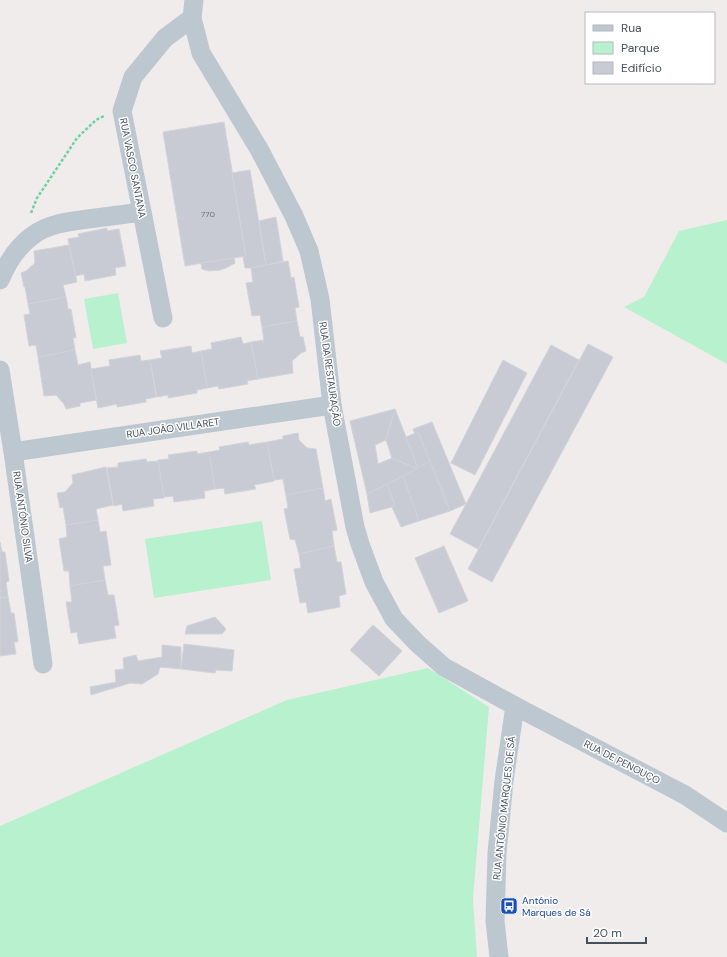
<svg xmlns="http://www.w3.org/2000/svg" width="727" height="957" viewBox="0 0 727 957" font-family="'DM Sans',sans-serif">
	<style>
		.green { fill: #b7f1cd }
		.building { fill: #c8cbd3; stroke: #d0d3d9 }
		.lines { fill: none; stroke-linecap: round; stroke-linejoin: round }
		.path { stroke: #6dd2a0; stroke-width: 2.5; stroke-dasharray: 3 2; stroke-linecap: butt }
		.minor { stroke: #bcc7d0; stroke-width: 19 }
		.labels { text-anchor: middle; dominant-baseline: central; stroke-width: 3; stroke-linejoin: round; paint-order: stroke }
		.number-label { font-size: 8px; fill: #656f79 }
		.street-label { font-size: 10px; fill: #44505b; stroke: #fff }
		.transit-label { font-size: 10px; fill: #164399; stroke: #fff; text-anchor: start }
	</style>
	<rect width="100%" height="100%" fill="#f0ecec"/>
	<g class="green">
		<path d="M727 220V364L624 307 644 297 679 231Z"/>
		<path d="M118 293 127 343 93 349 84 299Z"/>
		<path d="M262 521 271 580 154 598 145 539Z"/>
		<path d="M428 668 489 707 473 899 477 957H0V826L287 700Z"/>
	</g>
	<g class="building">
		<path d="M224 122 246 256 185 266 163 132Z"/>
		<path d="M250 170 266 265 251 268H245L243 257 246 256 232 173Z"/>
		<path d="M276 217 283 261 266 265 259 221Z"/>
		<path d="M107 228V231L119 229 126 266 115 268 116 275 85 281 84 274 75 276 68 239 79 237 78 234Z"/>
		<path d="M69 245 77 282 63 285 66 297 28 304 25 287H24L21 273 26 271 35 263 34 251Z"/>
		<path d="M234 258 235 263 226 268 220 270 209 271 202 269 201 263Z"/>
		<path d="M288 261 291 278 294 277 299 307 295 308 297 321 262 327 260 315 252 316 246 283 253 282 251 268Z"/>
		<path d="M66 297 68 309H71L76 338H73L75 350 38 357 36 345 29 346 24 315 30 314 28 304Z"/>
		<path d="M297 321 300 337H303L306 351 301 353 292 361 293 373 258 379 251 342 264 340 262 327Z"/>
		<path d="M241 337 243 344 251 342 258 379 247 381 248 384 219 389 218 386 207 388 201 351 212 349 211 343Z"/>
		<path d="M588 344 613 357 492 582 468 569Z"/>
		<path d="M551 345 579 360 478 549 450 534Z"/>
		<path d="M191 346 192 353 201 351 207 388 197 390V393L168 398V395L157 397 150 360 162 358 160 351Z"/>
		<path d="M75 350 78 365 90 362 96 400 80 403V406L66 409 64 404 56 395 44 396 38 357Z"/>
		<path d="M140 355 141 361 150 360 156 397 146 399V402L117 407V404L98 408 91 369 110 366 109 360Z"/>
		<path d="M503 360 527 373 475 475 451 463Z"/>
		<path d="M395 409 386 440 375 445 378 464 392 458 418 469 367 494 350 421Z"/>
		<path d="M395 409 406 437 418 469 392 458 386 440Z"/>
		<path d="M432 422 466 504 450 511 418 432 415 434 413 429Z"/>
		<path d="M418 432 430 461 418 469 406 437Z"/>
		<path d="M298 433 299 440 307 448 316 449 323 488 286 496 283 479 274 480 267 442 283 439V436Z"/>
		<path d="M248 442 249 445 267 442 274 481 254 485 256 489 225 494 224 488 215 489 209 452 220 450 219 447Z"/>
		<path d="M197 451V454L209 452 215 489 204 491 205 498 174 502 173 496 164 497 158 460 169 459 168 455Z"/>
		<path d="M146 459 147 462 158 461 164 498 153 499 154 506 123 511 122 504 114 506 107 468 118 467V463Z"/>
		<path d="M430 461 450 511 419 521 403 476Z"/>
		<path d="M106 467 113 505 96 509 98 520 66 525 63 507 60 508 57 493 65 492 73 483 72 475Z"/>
		<path d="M403 476 419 521 401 527 392 507 395 506 387 484Z"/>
		<path d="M387 484 395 506 370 513 367 494Z"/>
		<path d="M323 488 325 501 331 499 337 530 332 531 334 546 299 554 295 540 290 539 284 509 288 508 286 495Z"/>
		<path d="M98 520 100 532 106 531 111 565 103 566 105 580 70 586 69 571H64L59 539 67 537 66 525Z"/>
		<path d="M0 542 2 552H5L9 581 6 582 8 597 0 598Z"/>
		<path d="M334 546 337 562H341L346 594 339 596 340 607 308 613 306 602 300 603 294 569 301 568 299 554Z"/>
		<path d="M444 546 468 601 439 613 415 558Z"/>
		<path d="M105 580 108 595H114L119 625 114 626 116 638 79 644 77 632 71 633 66 602H72L70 586Z"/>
		<path d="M8 597 11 613H14L18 642H14L16 654 0 656V598Z"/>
		<path d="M215 617 226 629 222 634H185L187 626Z"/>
		<path d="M373 625 402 651 379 676 350 650Z"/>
		<path d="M184 644 234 650 232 671 216 670 215 673 181 669Z"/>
		<path d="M162 645 181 647V669L160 667 158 674 142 684 130 683 91 695 90 687 116 682 115 670 124 669 123 658 136 655 138 661 162 657Z"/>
	</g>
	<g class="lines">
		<path class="path" d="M31 213 37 198 77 138 96 120 104 116"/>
		<g class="minor">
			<path d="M194 0 192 18 201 53 259 149 294 216 309 251 320 299 332 405 355 527 360 544 374 582 394 619 418 644 444 667 515 706 685 795 727 823"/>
			<path d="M0 280C7 263 17 247 32 236 50 222 75 221 96 218 111 216 126 214 142 212"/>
			<path d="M163 318 122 111 133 77 165 38 192 18"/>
			<path d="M0 370 13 452 43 664"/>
			<path d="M13 452 332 405"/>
			<path d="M499 957 495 921 497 853 504 781 515 706"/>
		</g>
	</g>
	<defs>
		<symbol id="bus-square" viewBox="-11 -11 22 22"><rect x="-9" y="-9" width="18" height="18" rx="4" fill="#1a4fb4" stroke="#fff"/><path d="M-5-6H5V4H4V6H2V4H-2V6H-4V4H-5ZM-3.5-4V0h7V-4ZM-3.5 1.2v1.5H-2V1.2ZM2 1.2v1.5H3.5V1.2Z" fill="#fff"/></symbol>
	</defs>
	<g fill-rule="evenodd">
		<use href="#bus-square" x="499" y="896" width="20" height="20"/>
	</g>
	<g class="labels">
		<g class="number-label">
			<text x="208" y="214">770</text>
		</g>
		<g class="street-label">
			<text transform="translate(133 168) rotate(79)">RUA VASCO SANTANA</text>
			<text transform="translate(330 374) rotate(82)">RUA DA RESTAURAÇÃO</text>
			<text transform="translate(173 428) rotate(-8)">RUA JOÃO VILLARET</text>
			<text transform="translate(23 517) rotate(82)">RUA ANTÓNIO SILVA</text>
			<text transform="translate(622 762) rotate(27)">RUA DE PENOUÇO</text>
			<text transform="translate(504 808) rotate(-84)">RUA ANTÓNIO MARQUES DE SÁ</text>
		</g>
		<g class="transit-label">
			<text x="522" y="900">António<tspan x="522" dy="12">Marques de Sá</tspan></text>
		</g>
	</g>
	<rect x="585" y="12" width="130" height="72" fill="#ffffff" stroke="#b4b9bd"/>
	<rect x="593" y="25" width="20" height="6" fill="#bcc7d0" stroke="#b4b9bd"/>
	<text x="621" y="32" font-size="12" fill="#44505b">Rua</text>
	<rect x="593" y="42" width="20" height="12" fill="#b7f1cd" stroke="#b4b9bd"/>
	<text x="621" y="52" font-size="12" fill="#44505b">Parque</text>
	<rect x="593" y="62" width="20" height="12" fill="#c8cbd3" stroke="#b4b9bd"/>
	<text x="621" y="72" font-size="12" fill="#44505b">Edifício</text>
	<path d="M587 937v6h59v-6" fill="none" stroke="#44505b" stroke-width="2"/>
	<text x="593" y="937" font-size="12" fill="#44505b" stroke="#ffffff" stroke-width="3" paint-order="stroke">20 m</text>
</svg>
